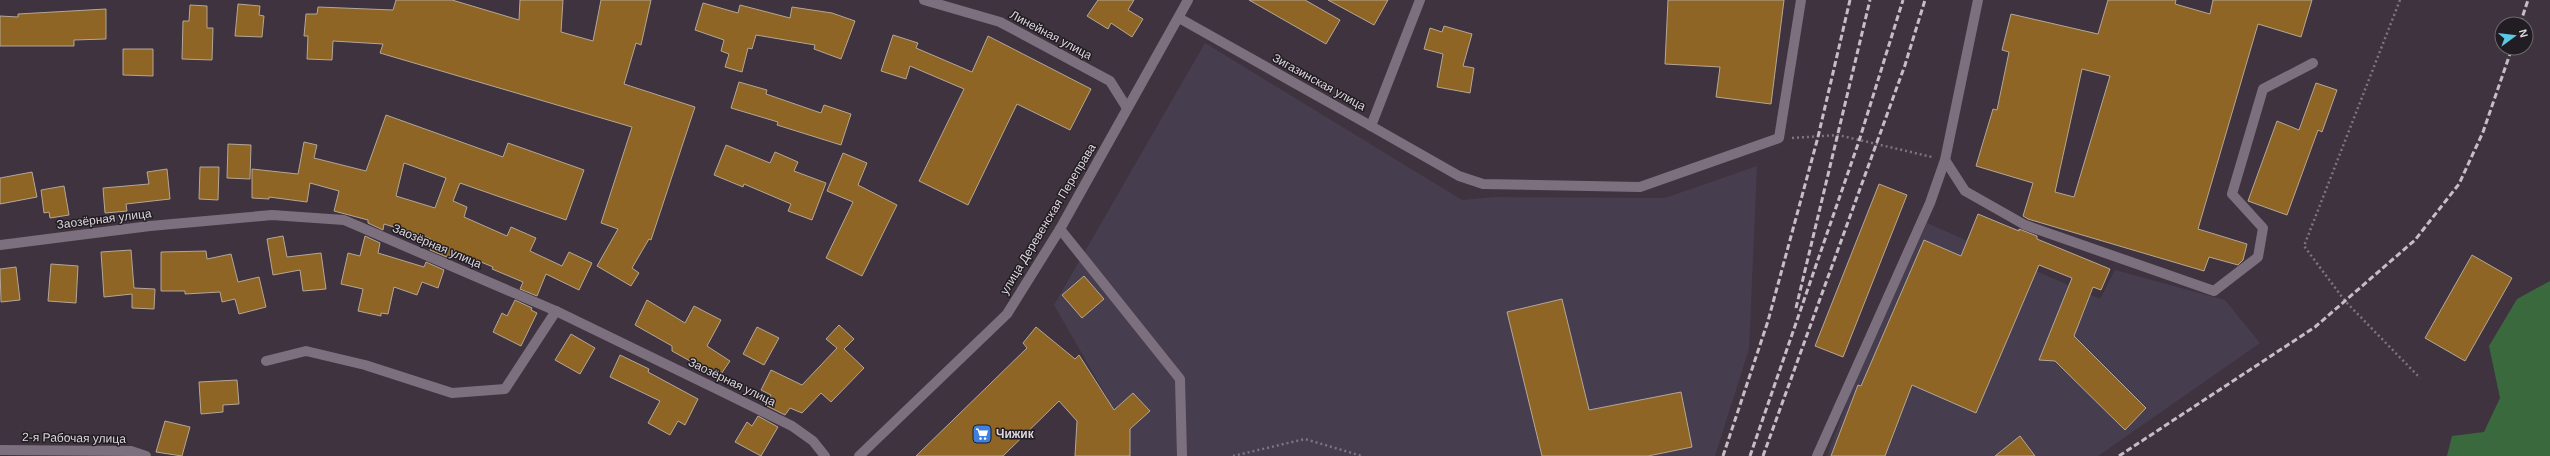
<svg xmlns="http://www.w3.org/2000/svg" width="2550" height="456" viewBox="0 0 2550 456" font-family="Arial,sans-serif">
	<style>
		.industrial { fill: #463e4f }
		.green { fill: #3b693e }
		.building { fill: #8f6525; stroke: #b4a797; fill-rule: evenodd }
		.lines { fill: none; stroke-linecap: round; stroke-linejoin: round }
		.path { stroke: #7e757f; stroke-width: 2.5; stroke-dasharray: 2 3; stroke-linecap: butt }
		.minor { stroke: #7d707e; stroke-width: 10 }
		.rail { stroke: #c6bec7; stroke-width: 3; stroke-dasharray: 6 3; stroke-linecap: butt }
		.labels { text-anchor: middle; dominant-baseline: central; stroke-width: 3; stroke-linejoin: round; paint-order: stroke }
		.street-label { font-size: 12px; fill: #ddd6de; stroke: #221d22 }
		.poi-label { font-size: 12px; font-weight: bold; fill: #ddd6de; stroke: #221d22; text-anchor: start }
	</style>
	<rect width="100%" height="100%" fill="#3e333f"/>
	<g class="industrial">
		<path d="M1205 43 1462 200 1494 197 1665 198 1757 166 1749 349 1715 456H1104L1108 399 1054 305Z"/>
		<path d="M1927 223 2100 299 2115 270 2225 300 2260 343 2098 456H1827L1853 386Z"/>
	</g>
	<path class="green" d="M2550 281V456H2447L2452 436 2484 432 2500 398 2489 346 2517 299Z"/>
	<g class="building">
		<path d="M396 0H452L519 20 520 0H563L561 32 593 41 601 0H651L641 45 636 43 624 84 695 107 651 240 649 239 632 268 639 273 631 286 597 266 618 229 601 223 632 127 380 53 383 44 333 41 332 60 307 59 308 36H304L306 14H317L318 7 393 10Z"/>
		<path d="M1098 0H1134L1128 10 1143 19 1132 37 1111 23 1108 29 1087 16Z"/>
		<path d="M1249 0H1305L1340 20 1326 44Z"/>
		<path d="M1328 0H1388L1374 25Z"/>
		<path d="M1668 0H1784L1771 104 1716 97 1720 67 1665 64Z"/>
		<path d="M2108 0H2176L2175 4 2210 14 2213 0H2312L2301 37 2258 24 2198 229 2247 244 2243 260 2238 265 2209 257 2204 271 2028 219 2023 216 2033 183 1976 166 1993 109 1997 110 2009 52 2002 50 2011 14 2098 34ZM2082 69 2110 76 2074 197 2055 192Z"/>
		<path d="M703 3 738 13 740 5 790 18 792 7 832 13 855 21 841 59 814 49 815 45 756 35 752 49 748 48 742 72 725 67 729 54 721 51 724 40 695 30Z"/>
		<path d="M238 4 260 6 259 15 264 16 262 37 235 36Z"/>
		<path d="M190 5 207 6V28H213L212 60 182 59 183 21H189Z"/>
		<path d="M106 9V39L74 40V46H0V16L18 17V14Z"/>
		<path d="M1444 26 1472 34 1463 66 1474 68 1470 93 1437 87 1443 54 1424 49 1430 28 1442 32Z"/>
		<path d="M893 35 918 43 916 48 972 72 988 36 1091 89 1070 130 1017 104 968 205 919 181 964 89 910 66 906 79 881 71Z"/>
		<path d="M123 49H153V76L123 75Z"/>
		<path d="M739 82 767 90 766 94 821 113 824 105 851 114 841 145 777 125 778 122 731 108Z"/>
		<path d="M2316 83 2337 90 2322 132 2318 130 2287 215 2248 201 2277 121 2299 130Z"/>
		<path d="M386 115 503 157 508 143 584 170 566 220 460 183 453 201 467 207 464 217 507 236 511 227 536 238 530 251 562 266 569 252 592 263 579 290 546 274 537 296 520 289 523 282 492 269 493 267 452 250 449 258 430 250 434 241 424 236 384 224 383 230 368 223V220L334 211 339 191 310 183 307 202 269 197V199L252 198V169L298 174 304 142 317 145 314 158 366 171ZM404 163 446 178 435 208 396 196Z"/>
		<path d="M228 144 251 145 250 179 227 178Z"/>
		<path d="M726 145 770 163 775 152 798 162 794 171 826 183 812 220 788 211 791 204 744 184 743 187 714 175Z"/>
		<path d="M843 153 867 163 858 185 897 205 862 276 826 258 853 202 827 191Z"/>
		<path d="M200 167H219L218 200 199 199Z"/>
		<path d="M167 169 170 199 126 204 127 211 105 213 103 188 149 184 147 172Z"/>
		<path d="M32 172 37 197 0 204V178Z"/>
		<path d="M1879 184 1907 195 1843 357 1815 346Z"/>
		<path d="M64 186 69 215 50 218 49 212 44 213 41 190Z"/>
		<path d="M1978 214 2019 231V229L2037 236V239L2110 269 2101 290 2093 287 2074 336 2146 408 2125 430 2055 361 2039 360 2072 278 2039 265 1976 413 1912 385 1885 456H1831L1858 385 1861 386 1924 240 1961 256Z"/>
		<path d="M283 236 287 257 321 253 326 289 303 291 300 270 273 275 267 239Z"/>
		<path d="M365 236 380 243 378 253 424 267 426 262 444 270 438 288 422 282 417 295 394 287 388 314 381 313V316L358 311 363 289 341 284 348 253 360 256Z"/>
		<path d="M131 250 134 288 155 289 154 309 132 308V294L104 297 101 252Z"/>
		<path d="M206 251 207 259 231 254 238 282 259 277 266 307 239 314 235 299 222 302 220 292 185 294V291H161V252Z"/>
		<path d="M2472 255 2512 278 2465 361 2425 338Z"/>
		<path d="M51 264 78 266 76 303 48 301Z"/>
		<path d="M16 267 20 300 1 302 0 269Z"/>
		<path d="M1084 276 1104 299 1082 318 1062 295Z"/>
		<path d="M1562 299 1589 410 1681 392 1692 447 1648 456H1542L1507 312Z"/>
		<path d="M515 300 532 308 531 310 537 313 521 346 493 332 502 313 507 316Z"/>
		<path d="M647 300 685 323 694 306 721 320 707 346 730 361 719 377 672 351V346L635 325Z"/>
		<path d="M839 325 854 339 844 349 864 368 831 402 821 393 802 413 790 408 785 415 765 405 771 395 761 390 771 370 802 385 837 348 826 339Z"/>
		<path d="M757 327 779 338 764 365 743 354Z"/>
		<path d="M1036 327 1075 359 1079 355 1114 410 1133 393 1150 411 1130 429V456H1075L1077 421 1059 401 1003 456H916L1027 348 1023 343Z"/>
		<path d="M571 334 595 348 580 374 555 360Z"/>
		<path d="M620 355 649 369 648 372 698 399 685 425 678 421 670 435 648 423 660 401 610 377Z"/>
		<path d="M237 380 239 404 223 405V412L201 414 199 382Z"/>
		<path d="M758 416 778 427 761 456 735 442 747 422 752 426Z"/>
		<path d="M165 421 190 427 182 456 156 452Z"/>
		<path d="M2020 436 2035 456H1995Z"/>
	</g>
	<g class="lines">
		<g class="path">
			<path d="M2400 0 2304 246 2345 301 2420 378"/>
			<path d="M1792 138 1838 135 1932 157"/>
			<path d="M1233 456 1305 439 1362 456"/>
		</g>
		<g class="minor">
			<path d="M924 0 1000 22 1110 81 1127 108"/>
			<path d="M1179 18 1371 126 1420 0"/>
			<path d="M1371 126 1459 176 1483 184 1640 187 1779 138 1801 0"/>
			<path d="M1945 160 1965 191 2025 225 2214 291 2258 257 2263 228 2232 194 2263 89 2313 63"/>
			<path d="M1060 229 1180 379 1182 456"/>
			<path d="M0 245 150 226 272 215 344 220 556 311 723 392 792 426 813 441 825 456"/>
			<path d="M266 361 306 351 365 365 452 393 505 389 556 311"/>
			<path d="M0 450 131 451 146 456"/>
			<path d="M859 456 1007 314 1060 229 1188 0"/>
			<path d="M1817 456 1930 203 1945 160 1978 0"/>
		</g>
		<g class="rail">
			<path d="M2520 24 2528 0"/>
			<path d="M1796 308 1870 0"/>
			<path d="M1723 456 1768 321 1818 137 1850 0"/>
			<path d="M1750 456 1859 141 1903 0"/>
			<path d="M1763 456 1905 65 1925 0"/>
			<path d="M2119 456 2315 327 2415 240 2459 184 2483 132 2512 48"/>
		</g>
	</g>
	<defs>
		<symbol id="supermarket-square" viewBox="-11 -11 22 22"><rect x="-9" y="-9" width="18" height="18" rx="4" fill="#3f7fe0" stroke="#221d22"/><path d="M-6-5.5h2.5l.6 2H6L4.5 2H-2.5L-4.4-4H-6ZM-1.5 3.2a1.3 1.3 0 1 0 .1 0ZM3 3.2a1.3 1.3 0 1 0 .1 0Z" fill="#fff"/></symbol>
	</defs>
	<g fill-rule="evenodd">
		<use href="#supermarket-square" x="971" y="423" width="22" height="22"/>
	</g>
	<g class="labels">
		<g class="street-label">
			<text transform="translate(1051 35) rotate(28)">Линейная улица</text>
			<text transform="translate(1319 82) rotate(29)">Зигазинская улица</text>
			<text transform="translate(104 219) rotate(-7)">Заозёрная улица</text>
			<text transform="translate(1048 219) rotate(-59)">улица Деревенская Переправа</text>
			<text transform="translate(437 246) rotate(23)">Заозёрная улица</text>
			<text transform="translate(732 382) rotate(26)">Заозёрная улица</text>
			<text transform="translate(74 438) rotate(1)">2-я Рабочая улица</text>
		</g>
		<g class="poi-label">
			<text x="996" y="434">Чижик</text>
		</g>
	</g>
	<g transform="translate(2514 36) rotate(75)"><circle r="19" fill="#221d22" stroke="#6d676d"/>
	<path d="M0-3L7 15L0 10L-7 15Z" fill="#5bc8e6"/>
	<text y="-6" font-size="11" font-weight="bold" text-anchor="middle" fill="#ddd6de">N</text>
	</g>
</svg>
